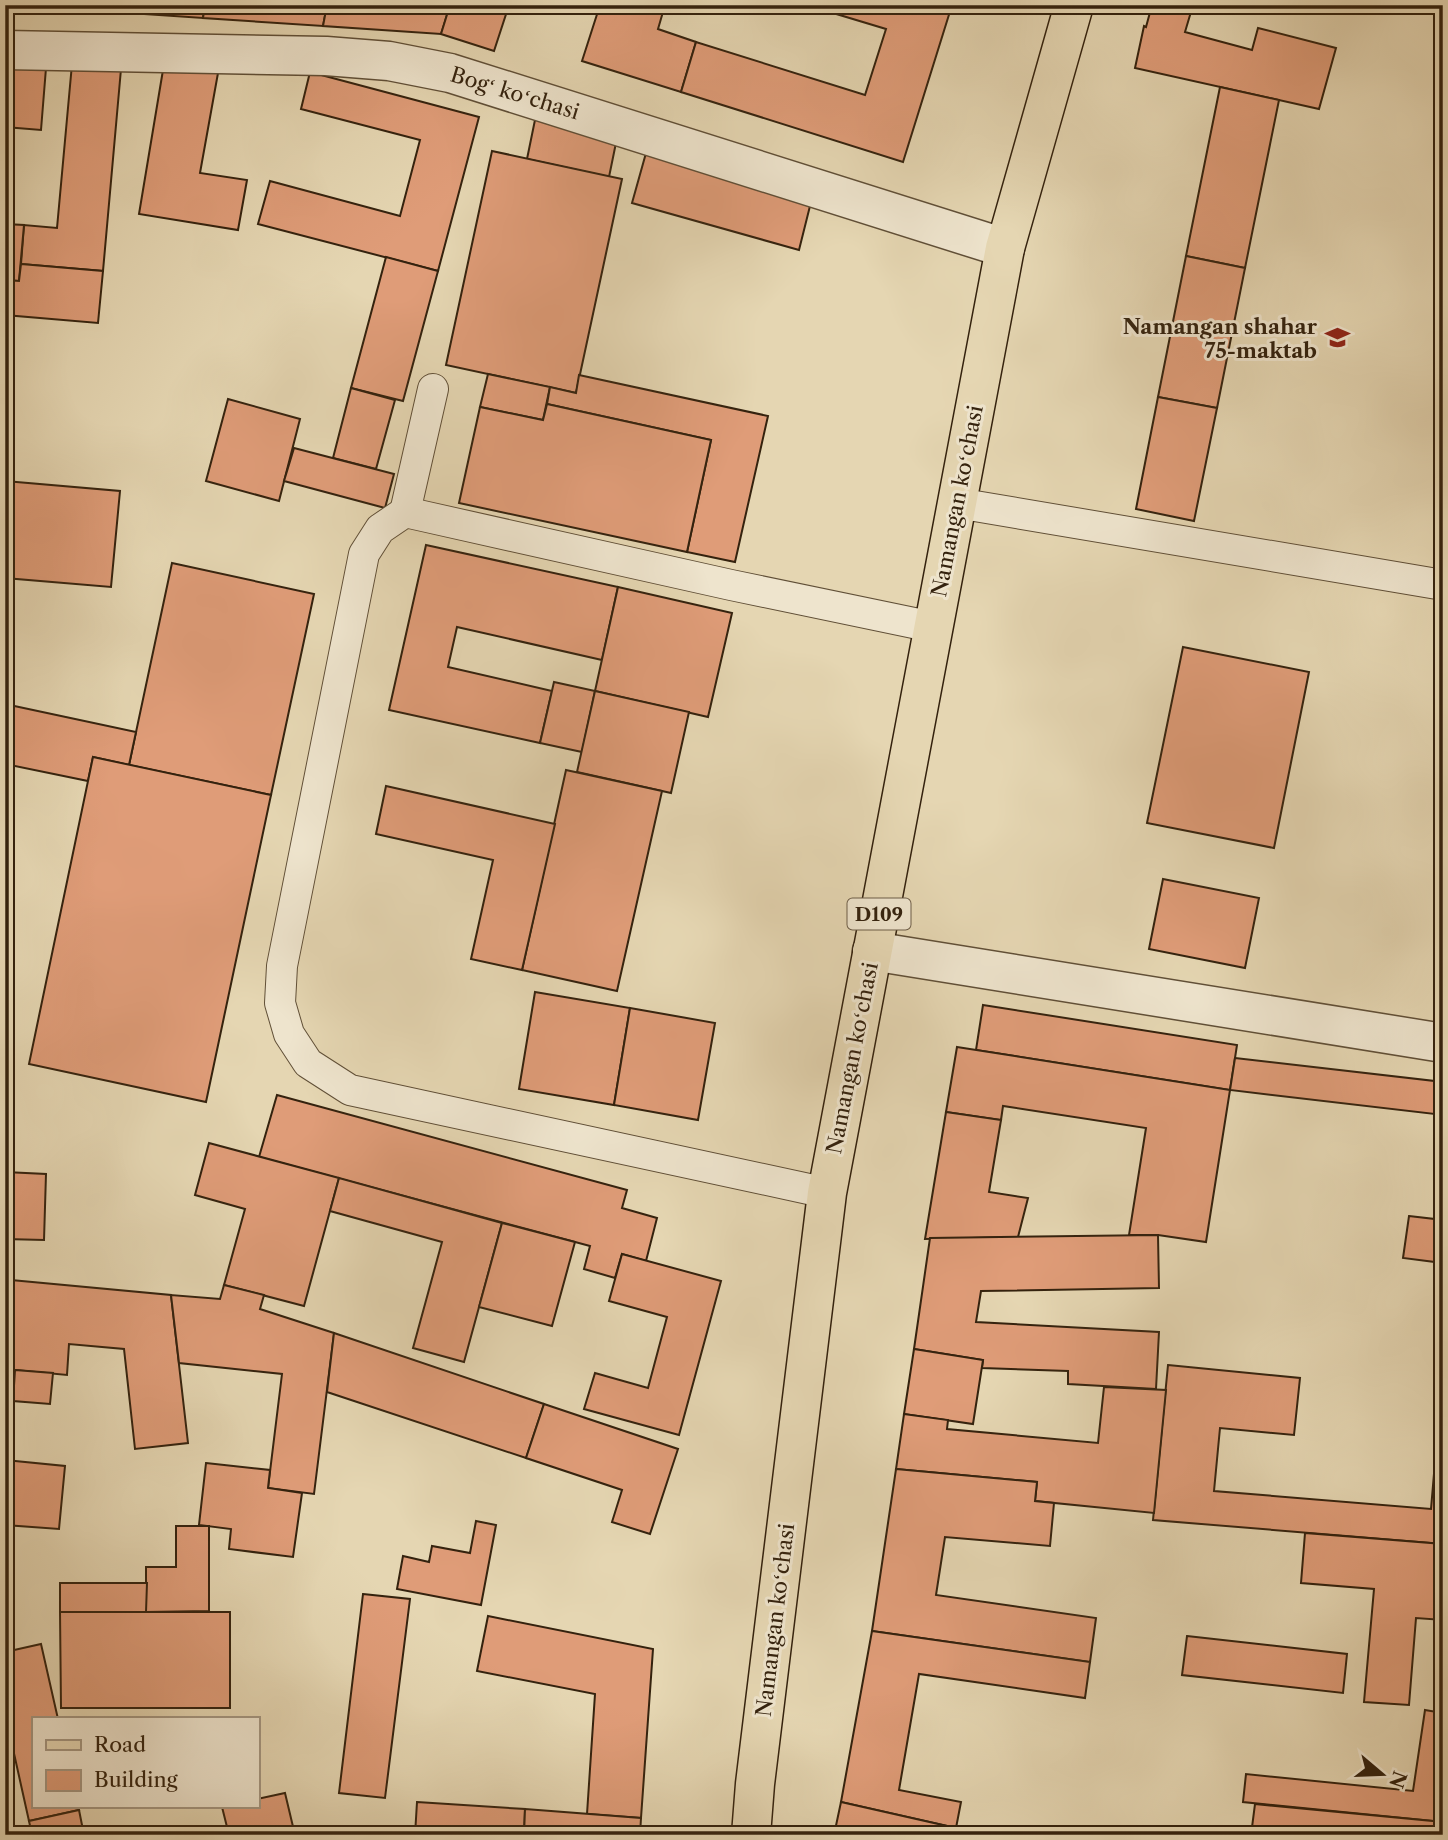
<svg xmlns="http://www.w3.org/2000/svg" width="1448" height="1840" viewBox="0 0 1448 1840" font-family="'Libre Caslon Text',serif">
	<style>
		.building { fill: #df9c78; stroke: #34220e; stroke-width: 2 }
		.lines { fill: none; stroke-linecap: round; stroke-linejoin: round }
		.lane-casing { stroke: #604f37; stroke-width: 32 }
		.street-casing { stroke: #604f37; stroke-width: 41 }
		.primary-casing { stroke: #34220e; stroke-width: 41 }
		.lane { stroke: #eee4cd; stroke-width: 30 }
		.street { stroke: #eee4cd; stroke-width: 38 }
		.primary { stroke: #e5d6b2; stroke-width: 38 }
		.labels { text-anchor: middle; dominant-baseline: central; stroke-width: 6; stroke-linejoin: round; paint-order: stroke }
		.shield { fill: #eee4cd; stroke: #6c5c47; stroke-width: 2 }
		.shield-label { font-size: 19px; font-weight: bold; fill: #34220e }
		.street-label { font-size: 21px; fill: #34220e; stroke: #eee4cd }
		.poi-label { font-size: 21px; font-weight: bold; fill: #34220e; stroke: #eee4cd; text-anchor: end }
	</style>
	<rect width="100%" height="100%" fill="#e5d6b2"/>
	<filter id="stains"><feTurbulence type="fractalNoise" baseFrequency=".00286" numOctaves="4"/><feColorMatrix values="0 0 0 0 .2 0 0 0 0 .09 0 0 0 0 .02 0 0 0 .5 -.17"/></filter>
	<radialGradient id="worn" r=".72"><stop offset=".6" stop-color="#630" stop-opacity="0"/><stop offset="1" stop-color="#630" stop-opacity=".3"/></radialGradient>
	<g class="building">
		<path d="M5 5H115V12Z"/>
		<path d="M115 5H205L203 18 115 12Z"/>
		<path d="M205 5H327L323 26 203 18Z"/>
		<path d="M327 5H450L441 34 323 26Z"/>
		<path d="M450 5H509L494 51 441 34Z"/>
		<path d="M600 5H665L658 29 696 42 681 92 582 61Z"/>
		<path d="M835 5H952L903 162 681 92 696 42 865 95 886 29 833 13Z"/>
		<path d="M1152 5H1193L1185 32 1252 50 1258 28 1336 48 1319 109 1135 68 1144 26 1146 27Z"/>
		<path d="M5 64 46 68 41 130 5 127Z"/>
		<path d="M72 64 121 69 103 271 21 264 24 225 57 228Z"/>
		<path d="M164 64 218 73 200 173 247 180 238 230 139 214Z"/>
		<path d="M310 72 479 117 438 271 258 224 270 181 400 216 420 140 301 109Z"/>
		<path d="M1220 87 1279 100 1245 268 1186 256Z"/>
		<path d="M536 115 618 133 609 177 527 159Z"/>
		<path d="M492 151 622 179 576 393 446 365Z"/>
		<path d="M646 153 812 198 799 250 632 203Z"/>
		<path d="M5 224 24 225 19 281 5 280Z"/>
		<path d="M1186 256 1245 268 1217 408 1158 397Z"/>
		<path d="M386 257 438 271 403 401 351 388Z"/>
		<path d="M21 264 103 271 98 323 5 315V280L19 281Z"/>
		<path d="M488 374 550 387 543 420 480 407Z"/>
		<path d="M579 375 768 416 735 562 687 552 711 440 547 404 550 387 576 393Z"/>
		<path d="M351 388 395 400 376 469 333 458Z"/>
		<path d="M1158 397 1217 408 1194 521 1136 509Z"/>
		<path d="M228 399 300 419 279 501 206 481Z"/>
		<path d="M547 404 711 440 687 552 459 503 480 407 543 420Z"/>
		<path d="M294 448 394 474 385 508 284 481Z"/>
		<path d="M5 481 120 491 111 587 5 578Z"/>
		<path d="M426 545 618 587 602 660 457 627 448 667 552 691 540 743 389 710Z"/>
		<path d="M172 563 314 594 271 795 129 765Z"/>
		<path d="M618 587 732 613 708 717 595 691Z"/>
		<path d="M1183 647 1309 672 1274 848 1147 823Z"/>
		<path d="M554 682 595 691 582 752 540 743Z"/>
		<path d="M595 691 689 712 671 793 577 772Z"/>
		<path d="M5 704 136 732 129 765 93 757 88 781 5 764Z"/>
		<path d="M93 757 271 795 206 1102 29 1064Z"/>
		<path d="M566 770 662 791 617 991 522 970Z"/>
		<path d="M386 786 555 824 522 970 471 959 493 860 376 834Z"/>
		<path d="M1163 879 1259 898 1245 968 1149 949Z"/>
		<path d="M535 992 630 1008 614 1105 519 1089Z"/>
		<path d="M983 1005 1237 1045 1230 1090 976 1050Z"/>
		<path d="M630 1008 715 1023 698 1120 614 1105Z"/>
		<path d="M957 1047 1230 1090 1206 1242 1158 1235H1129L1146 1128 1003 1106 1001 1120 946 1112Z"/>
		<path d="M1235 1058 1443 1082V1115L1230 1090Z"/>
		<path d="M277 1095 627 1190 622 1208 657 1218 646 1261 622 1254 615 1278 584 1269 590 1246 259 1157Z"/>
		<path d="M946 1112 1001 1120 989 1192 1028 1198 1018 1237 925 1239Z"/>
		<path d="M209 1143 339 1178 304 1306 224 1285 245 1209 195 1195Z"/>
		<path d="M5 1172 46 1174 44 1240 5 1239Z"/>
		<path d="M339 1178 502 1223 464 1362 413 1348 442 1242 330 1211Z"/>
		<path d="M1409 1216 1443 1220V1263L1403 1258Z"/>
		<path d="M502 1223 575 1242 552 1326 479 1307Z"/>
		<path d="M1158 1235 1159 1288 981 1291 976 1322 1159 1332 1156 1389 1068 1384V1371L982 1368 983 1360 914 1349 930 1238Z"/>
		<path d="M622 1254 721 1281 679 1435 584 1409 595 1373 648 1388 667 1317 609 1301Z"/>
		<path d="M11 1280 171 1295 188 1443 135 1449 124 1349 69 1344 67 1375 5 1369V1338Z"/>
		<path d="M224 1285 264 1295 260 1309 334 1333 314 1494 268 1488 282 1374 179 1363 171 1295 220 1299Z"/>
		<path d="M334 1333 544 1404 526 1458 327 1392Z"/>
		<path d="M914 1349 983 1360 973 1424 904 1414Z"/>
		<path d="M1168 1365 1300 1378 1294 1435 1220 1428 1214 1491 1431 1509 1440 1403H1443V1544L1153 1520Z"/>
		<path d="M15 1370 53 1373 50 1404 13 1401Z"/>
		<path d="M1104 1387 1166 1390 1154 1513 1035 1501 1037 1482 896 1469 904 1414 948 1420 947 1429 1098 1443Z"/>
		<path d="M544 1404 678 1449 650 1534 612 1522 622 1490 526 1458Z"/>
		<path d="M5 1460 65 1466 59 1529 5 1525Z"/>
		<path d="M206 1463 270 1470 268 1488 302 1493 293 1557 229 1549 231 1529 199 1525Z"/>
		<path d="M896 1469 1037 1482 1035 1501 1054 1503 1050 1546 945 1537 936 1595 1096 1618 1090 1662 872 1631Z"/>
		<path d="M476 1521 496 1525 481 1605 397 1589 403 1556 429 1562 432 1546 470 1553Z"/>
		<path d="M176 1526H209V1611L146 1612V1567H176Z"/>
		<path d="M1305 1533 1443 1544V1620L1416 1618 1409 1705 1364 1702 1374 1589 1301 1583Z"/>
		<path d="M60 1583H147L146 1612H60Z"/>
		<path d="M363 1594 410 1599 385 1798 339 1793Z"/>
		<path d="M60 1612H230V1708H61Z"/>
		<path d="M488 1616 653 1649 641 1818 587 1814 595 1694 477 1671Z"/>
		<path d="M872 1631 1090 1662 1085 1698 919 1674 899 1790 961 1802 956 1828 841 1802Z"/>
		<path d="M1187 1636 1347 1654 1343 1693 1182 1675Z"/>
		<path d="M41 1644 58 1719H33V1807H78L79 1810 29 1821 5 1713V1652Z"/>
		<path d="M1425 1710 1443 1713V1822L1243 1802 1246 1774 1413 1791Z"/>
		<path d="M285 1793 295 1835H229L222 1807H257V1799Z"/>
		<path d="M417 1802 525 1809 524 1835H415Z"/>
		<path d="M841 1802 956 1828 987 1835H834Z"/>
		<path d="M1255 1804 1443 1822V1835H1251Z"/>
		<path d="M525 1809 641 1818 640 1835H524Z"/>
		<path d="M79 1810 84 1835H32L29 1821Z"/>
	</g>
	<g class="lines">
		<defs>
			<g id="lane">
				<path d="M957 503 1443 585"/>
				<path d="M405 512 433 389"/>
				<path d="M827 1193 350 1090 308 1063 289 1034 280 1003 282 966 364 554 380 529 405 512 731 585 933 627"/>
			</g>
			<g id="street">
				<path d="M5 50 326 56 389 61 450 73 1005 248"/>
				<path d="M872 951 1443 1043"/>
			</g>
			<path id="primary" d="M751 1835 755 1784 827 1193 1005 248 1074 5"/>
		</defs>
		<use href="#lane" class="lane-casing"/>
		<use href="#street" class="street-casing"/>
		<use href="#primary" class="primary-casing"/>
		<use href="#lane" class="lane"/>
		<use href="#street" class="street"/>
		<use href="#primary" class="primary"/>
	</g>
	<defs>
		<symbol id="school-bare" viewBox="-9 -9 18 18"><path d="M0-5L7-2L0 1L-7-2ZM-4 1L0 2.5L4 1V4Q0 6-4 4Z" fill="#8f2418" stroke="#eee4cd" stroke-width="2.5" paint-order="stroke"/></symbol>
	</defs>
	<g fill-rule="evenodd">
		<use href="#school-bare" x="1320" y="320" width="35" height="35"/>
	</g>
	<g class="labels">
		<rect class="shield" x="847.5" y="898.5" width="63" height="31" rx="5"/>
		<g class="shield-label">
			<text x="879" y="914">D109</text>
		</g>
		<g class="street-label">
			<text transform="translate(515 93) rotate(17)">Bogʻ koʻchasi</text>
			<text transform="translate(957 501) rotate(-79)">Namangan koʻchasi</text>
			<text transform="translate(852 1058) rotate(-79)">Namangan koʻchasi</text>
			<text transform="translate(775 1620) rotate(-83)">Namangan koʻchasi</text>
		</g>
		<g class="poi-label">
			<text x="1317" y="326">Namangan shahar<tspan x="1317" dy="24">75-maktab</tspan></text>
		</g>
	</g>
	<rect width="1448" height="1840" fill="none" stroke="#e5d6b2" stroke-width="28"/>
	<rect x="7" y="7" width="1434" height="1826" fill="none" stroke="#34220e" stroke-width="3.5"/>
	<rect x="14" y="14" width="1420" height="1812" fill="none" stroke="#34220e" stroke-width="2"/>
	<rect x="32" y="1717" width="228" height="91" fill="#eee4cd" stroke="#a49681" stroke-width="2"/>
	<rect x="46" y="1740" width="35" height="10" fill="#e5d6b2" stroke="#a49681" stroke-width="2"/>
	<text x="94" y="1752" font-size="21" fill="#34220e">Road</text>
	<rect x="46" y="1770" width="35" height="21" fill="#df9c78" stroke="#a49681" stroke-width="2"/>
	<text x="94" y="1787" font-size="21" fill="#34220e">Building</text>
	<g transform="translate(1382 1774) rotate(109)" stroke="#eee4cd" stroke-width="5" paint-order="stroke">
	<path d="M0-5L12 26L0 18L-12 26Z" fill="#34220e"/>
	<text y="-10" font-size="19" font-weight="bold" text-anchor="middle" fill="#34220e">N</text>
	</g>
	<rect width="100%" height="100%" filter="url(#stains)"/>
	<rect width="100%" height="100%" fill="url(#worn)"/>
</svg>
